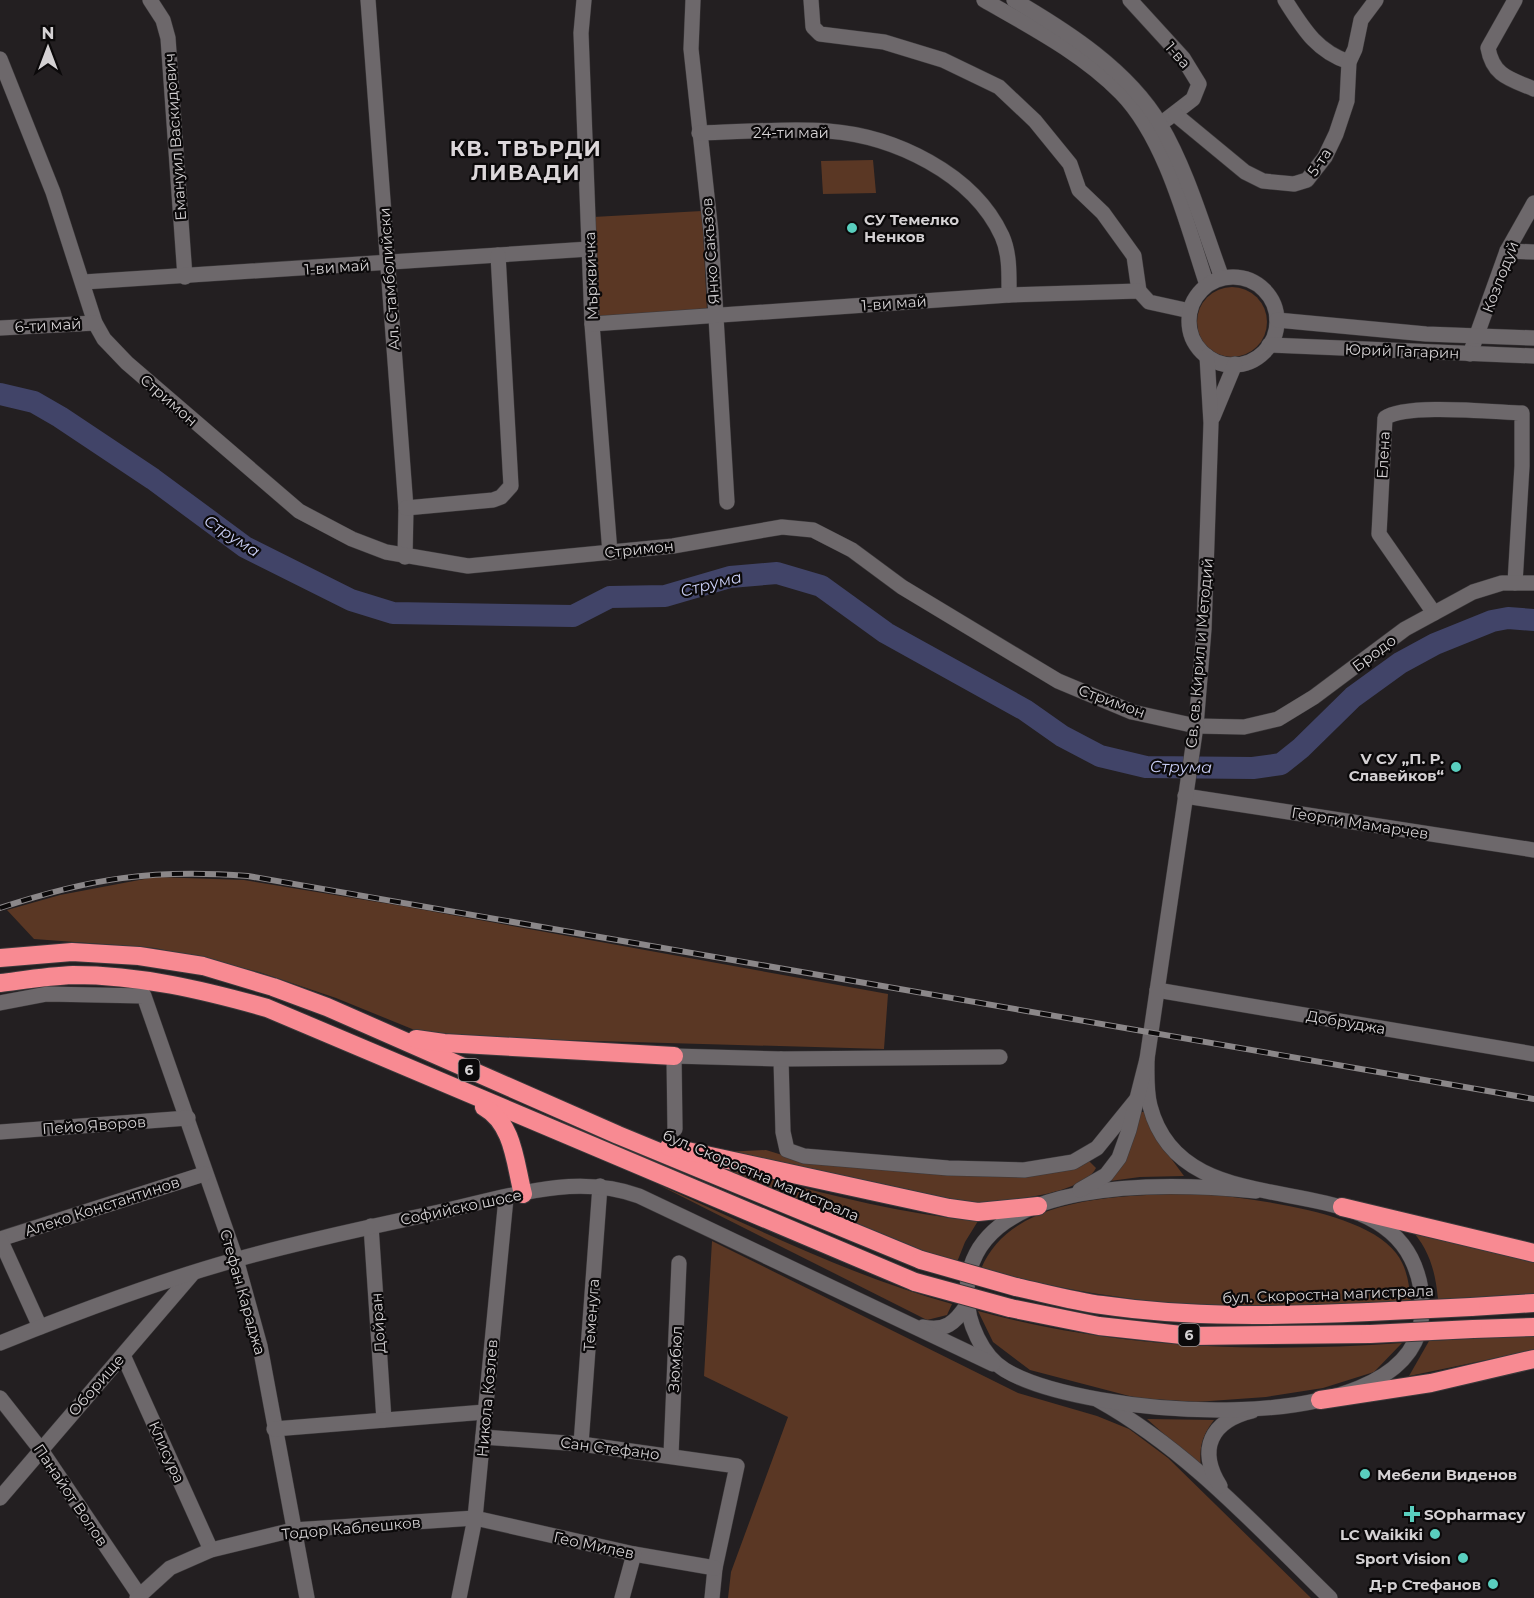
<svg xmlns="http://www.w3.org/2000/svg" width="1534" height="1598" viewBox="0 0 1534 1598" font-family="Montserrat,sans-serif">
	<style>
		.green { fill: #5a3724 }
		.lines { fill: none; stroke-linecap: round; stroke-linejoin: round }
		.river { stroke: #414468; stroke-width: 22 }
		.street-casing { stroke: #3c393b; stroke-width: 16 }
		.secondary-casing { stroke: #3c393b; stroke-width: 16 }
		.highway-casing { stroke: #3c393b; stroke-width: 20 }
		.street { stroke: #6d686b; stroke-width: 15 }
		.secondary { stroke: #6d686b; stroke-width: 15 }
		.highway { stroke: #f88a92; stroke-width: 18 }
		.rail-casing { stroke: #8b8789; stroke-width: 6 }
		.rail { stroke: #0b090a; stroke-width: 4; stroke-dasharray: 11; stroke-linecap: butt }
		.highway-bridge-casing { stroke: #3c393b; stroke-width: 20; stroke-linecap: butt }
		.highway-bridge { stroke: #f88a92; stroke-width: 18 }
		.poi-dot { fill: #59cebe; stroke: #0b090a; stroke-width: 2 }
		.labels { text-anchor: middle; dominant-baseline: central; stroke-width: 4.5; stroke-linejoin: round; paint-order: stroke }
		.shield { fill: #0b090a; stroke: #989597; stroke-width: 1.5 }
		.shield-label { font-size: 14px; font-weight: bold; fill: #d4d1d3 }
		.street-label { font-size: 15px; fill: #d4d1d3; stroke: #0b090a }
		.poi-label { font-size: 15px; font-weight: bold; fill: #d4d1d3; stroke: #0b090a; text-anchor: end }
		.water-label { font-size: 16px; font-style: italic; fill: #c8cdf4; stroke: #0b090a }
		.district-label { font-size: 21px; font-weight: bold; letter-spacing: 1.5px; fill: #dcd7da; stroke: #0b090a }
	</style>
	<rect width="100%" height="100%" fill="#231f21"/>
	<g class="green">
		<path d="M873 160 876 193 823 194 821 161Z"/>
		<path d="M702 211 707 311 598 317 593 217Z"/>
		<circle cx="1232" cy="322" r="35"/>
		<path d="M155 877 244 880 402 906 888 994 884 1049 454 1037 422 1033 336 998 259 972 155 948 34 939 7 910 60 895Z"/>
		<path d="M1140 1112H1146L1153 1134 1184 1176 1140 1177 1110 1181C1126 1160 1135 1139 1140 1112Z"/>
		<path d="M766 1150 792 1158 976 1174 1088 1160 1096 1168C1083 1196 990 1204 962 1202L723 1152Z"/>
		<path d="M706 1163C795 1185 886 1213 978 1221L965 1242 957 1262 923 1253Z"/>
		<path d="M657 1184C754 1227 850 1276 952 1304L947 1315 927 1320Z"/>
		<path d="M1204 1193C1254 1200 1364 1211 1396 1253 1407 1267 1409 1284 1411 1301 1369 1303 1326 1307 1284 1308 1183 1309 1079 1295 981 1269 1013 1191 1133 1196 1204 1193Z"/>
		<path d="M1409 1227 1534 1263V1295L1438 1299C1435 1269 1429 1249 1409 1227Z"/>
		<path d="M712 1241 1018 1393 1097 1416 1129 1429 1168 1458 1311 1598H728L731 1572 788 1417 704 1376Z"/>
		<path d="M978 1311C1116 1349 1261 1353 1402 1343L1374 1372 1323 1388 1266 1397 1196 1402 1137 1398 1030 1370 993 1342Z"/>
		<path d="M1534 1335V1350L1409 1376 1429 1341Z"/>
		<path d="M1147 1419 1214 1420C1202 1436 1199 1447 1201 1467Z"/>
	</g>
	<g class="lines">
		<path class="river" d="M0 394 34 402 60 417 153 479 245 547 351 600 393 613 573 616 610 597 665 596 730 577 777 573 821 586 886 633 1025 710 1062 736 1100 756 1146 767 1253 768 1281 764 1301 748 1353 697 1400 663 1435 644 1492 621 1508 618 1534 620"/>
		<defs>
			<g id="street">
				<path d="M150 0 163 20 168 38 185 277"/>
				<path d="M368 0 406 508 405 557"/>
				<path d="M584 0 581 33 592 324 610 553"/>
				<path d="M693 0 691 49 711 233 727 502"/>
				<path d="M811 0 813 27 820 34 884 42 943 60 999 87 1035 121 1070 164 1079 190 1103 213 1134 256 1139 291"/>
				<path d="M1130 0 1183 58 1199 84 1193 99 1167 119"/>
				<path d="M1285 0C1303 28 1316 51 1349 62"/>
				<path d="M1515 0 1488 48C1493 76 1510 79 1534 89"/>
				<path d="M1176 115 1245 172 1263 181 1294 184 1307 180 1325 157 1336 134 1347 101 1349 62 1355 49 1361 20 1376 0"/>
				<path d="M699 133C741 132 786 128 828 131 894 136 973 173 1002 236 1010 254 1009 275 1009 295"/>
				<path d="M1507 251 1534 252"/>
				<path d="M84 282 589 249"/>
				<path d="M592 324 1009 295 1139 291 1149 302 1190 311"/>
				<path d="M1470 354 1507 251 1534 203"/>
				<path d="M406 508 493 500 501 497 511 486 498 255"/>
				<path d="M1434 613 1379 534 1385 418C1405 403 1493 412 1522 413V466L1515 583"/>
				<path d="M1196 726 1244 727 1278 719 1314 697 1405 629 1473 592 1502 583H1534"/>
				<path d="M1185 796 1534 850"/>
				<path d="M1157 990 1534 1054"/>
				<path d="M0 1003 47 994 144 996 236 1259 260 1346 307 1598"/>
				<path d="M781 1059 783 1132 787 1150 804 1156 948 1168 1024 1170 1073 1162 1097 1148 1136 1100"/>
				<path d="M675 1129 674 1056 781 1059 1000 1057"/>
				<path d="M0 1132 188 1118"/>
				<path d="M371 1226 384 1420"/>
				<path d="M0 1239 204 1174"/>
				<path d="M0 1239 40 1327"/>
				<path d="M123 1355 211 1550"/>
				<path d="M0 1398 41 1450 139 1595"/>
				<path d="M1098 1400C1188 1450 1257 1527 1330 1598"/>
				<path d="M274 1429 485 1412"/>
				<path d="M483 1437 581 1444 737 1466 715 1568 712 1598"/>
				<path d="M581 1444 600 1186"/>
				<path d="M671 1455 679 1263"/>
				<path d="M1220 1486C1197 1449 1211 1421 1252 1411"/>
				<path d="M0 1498 193 1273"/>
				<path d="M137 1598 170 1568 211 1550 293 1530 475 1518 634 1554 715 1568"/>
				<path d="M459 1598 475 1518 506 1198"/>
				<path d="M622 1598 634 1554"/>
			</g>
			<g id="secondary">
				<path d="M984 0C1031 27 1083 54 1121 93 1166 139 1187 225 1207 285"/>
				<path d="M1014 0C1067 31 1128 70 1160 124 1188 172 1203 227 1222 278"/>
				<path d="M0 59 53 192 95 323 104 339 127 363 299 511 352 539 386 552 468 566 673 546 782 527 813 530 852 550 902 587 1058 681 1132 712 1196 726"/>
				<circle cx="1233" cy="321" r="44"/>
				<path d="M1277 320 1426 334 1534 338"/>
				<path d="M0 328 95 323"/>
				<path d="M1269 345 1534 356"/>
				<path d="M1213 417 1235 364"/>
				<path d="M1147 1059C1147 1075 1146 1091 1150 1106 1182 1230 1363 1163 1411 1258 1421 1278 1424 1300 1421 1322 1402 1445 1083 1417 1005 1370 982 1356 967 1322 967 1296 964 1172 1175 1183 1256 1191"/>
				<path d="M1080 1190 1106 1175 1119 1158 1129 1130 1147 1059 1196 726 1204 629 1211 423 1207 356"/>
				<path d="M923 1327C945 1332 955 1323 967 1305"/>
				<path d="M0 1343C77 1312 156 1282 235 1260 302 1241 371 1227 439 1212 504 1198 574 1172 639 1196L993 1364"/>
			</g>
			<g id="highway">
				<path d="M0 958 72 952 139 956 203 966 273 987 327 1007 618 1135 921 1260"/>
				<path d="M0 983C24 980 49 976 73 975 140 975 203 990 267 1008L915 1282"/>
				<path d="M416 1039 444 1043 674 1056"/>
				<path d="M484 1107C514 1124 515 1164 523 1194"/>
				<path d="M669 1147 949 1208 978 1212 1038 1206"/>
				<path d="M1342 1207 1534 1253"/>
				<path d="M1016 1287C1044 1293 1073 1301 1102 1305 1191 1318 1279 1316 1369 1312"/>
				<path d="M1471 1307 1534 1303"/>
				<path d="M1010 1308 1099 1326 1191 1336 1370 1334"/>
				<path d="M1473 1329 1534 1327"/>
				<path d="M1320 1400 1431 1383 1534 1359"/>
			</g>
		</defs>
		<use href="#street" class="street-casing"/>
		<use href="#secondary" class="secondary-casing"/>
		<use href="#highway" class="highway-casing"/>
		<use href="#street" class="street"/>
		<use href="#secondary" class="secondary"/>
		<use href="#highway" class="highway"/>
		<defs>
			<path id="rail" d="M0 908C91 878 152 869 248 876L1534 1099"/>
		</defs>
		<use href="#rail" class="rail-casing"/>
		<use href="#rail" class="rail"/>
		<defs>
			<g id="highway-bridge">
				<path d="M921 1260 1016 1287"/>
				<path d="M915 1282 1010 1308"/>
				<path d="M1369 1312 1471 1307"/>
				<path d="M1370 1334 1473 1329"/>
			</g>
		</defs>
		<use href="#highway-bridge" class="highway-bridge-casing"/>
		<use href="#highway-bridge" class="highway-bridge"/>
	</g>
	<g class="poi-dot">
		<circle cx="852" cy="228" r="6"/>
		<circle cx="1456" cy="767" r="6"/>
		<circle cx="1365" cy="1474" r="6"/>
		<path d="M1409 1505h6v6h6v6h-6v6h-6v-6h-6v-6h6z"/>
		<circle cx="1435" cy="1534" r="6"/>
		<circle cx="1463" cy="1558" r="6"/>
		<circle cx="1493" cy="1584" r="6"/>
	</g>
	<g class="labels">
		<g class="shield">
			<rect x="458.5" y="1059" width="21" height="22" rx="4.5"/>
			<rect x="1178.5" y="1324" width="21" height="22" rx="4.5"/>
		</g>
		<g class="shield-label">
			<text x="469" y="1070">6</text>
			<text x="1189" y="1335">6</text>
		</g>
		<g class="street-label">
			<text transform="translate(1178 55) rotate(49)">1-ва</text>
			<text x="791" y="132">24-ти май</text>
			<text transform="translate(175 137) rotate(-94)">Емануил Васкидович</text>
			<text transform="translate(1319 162) rotate(-56)">5-та</text>
			<text transform="translate(710 251) rotate(-94)">Янко Сакъзов</text>
			<text transform="translate(337 267) rotate(-4)">1-ви май</text>
			<text transform="translate(591 276) rotate(-92)">Мърквичка</text>
			<text transform="translate(1500 277) rotate(-69)">Козлодуй</text>
			<text transform="translate(389 279) rotate(-94)">Ал. Стамболийски</text>
			<text transform="translate(894 303) rotate(-4)">1-ви май</text>
			<text transform="translate(48 325) rotate(-3)">6-ти май</text>
			<text transform="translate(1402 351) rotate(2)">Юрий Гагарин</text>
			<text transform="translate(169 400) rotate(41)">Стримон</text>
			<text transform="translate(1383 455) rotate(-87)">Елена</text>
			<text transform="translate(639 549) rotate(-6)">Стримон</text>
			<text transform="translate(1199 653) rotate(-85)">Св. св. Кирил и Методий</text>
			<text transform="translate(1374 653) rotate(-37)">Бродо</text>
			<text transform="translate(1112 701) rotate(20)">Стримон</text>
			<text transform="translate(1360 823) rotate(9)">Георги Мамарчев</text>
			<text transform="translate(1346 1022) rotate(10)">Добруджа</text>
			<text transform="translate(94 1125) rotate(-4)">Пейо Яворов</text>
			<text transform="translate(761 1175) rotate(23)">бул. Скоростна магистрала</text>
			<text transform="translate(102 1206) rotate(-18)">Алеко Константинов</text>
			<text transform="translate(461 1207) rotate(-12)">Софийско шосе</text>
			<text transform="translate(243 1292) rotate(74)">Стефан Караджа</text>
			<text transform="translate(1328 1294) rotate(-2)">бул. Скоростна магистрала</text>
			<text transform="translate(591 1315) rotate(-86)">Теменуга</text>
			<text transform="translate(378 1323) rotate(-94)">Дойран</text>
			<text transform="translate(675 1359) rotate(-87)">Зюмбюл</text>
			<text transform="translate(96 1385) rotate(-49)">Оборище</text>
			<text transform="translate(487 1398) rotate(-85)">Никола Козлев</text>
			<text transform="translate(610 1448) rotate(7)">Сан Стефано</text>
			<text transform="translate(167 1452) rotate(66)">Клисура</text>
			<text transform="translate(71 1495) rotate(56)">Панайот Волов</text>
			<text transform="translate(351 1528) rotate(-5)">Тодор Каблешков</text>
			<text transform="translate(594 1545) rotate(12)">Гео Милев</text>
		</g>
		<g class="poi-label">
			<text x="864" y="219" text-anchor="start">СУ Темелко<tspan x="864" dy="17">Ненков</tspan></text>
			<text x="1444" y="758">V СУ „П. Р.<tspan x="1444" dy="17">Славейков“</tspan></text>
			<text x="1377" y="1474" text-anchor="start">Мебели Виденов</text>
			<text x="1424" y="1514" text-anchor="start">SOpharmacy</text>
			<text x="1423" y="1534">LC Waikiki</text>
			<text x="1451" y="1558">Sport Vision</text>
			<text x="1481" y="1584">Д-р Стефанов</text>
		</g>
		<g class="water-label">
			<text transform="translate(232 536) rotate(33)">Струма</text>
			<text transform="translate(711 584) rotate(-14)">Струма</text>
			<text transform="translate(1181 767) rotate(1)">Струма</text>
		</g>
		<g class="district-label">
			<text x="526" y="148">КВ. ТВЪРДИ<tspan x="526" dy="24">ЛИВАДИ</tspan></text>
		</g>
	</g>
	<g transform="translate(48 48)" stroke="#0b090a" stroke-width="4.5" paint-order="stroke">
	<path d="M0-4.5L10 22L0 15L-10 22Z" fill="#d4d1d3"/>
	<text y="-9" font-size="16" font-weight="bold" text-anchor="middle" fill="#d4d1d3">N</text>
	</g>
</svg>
